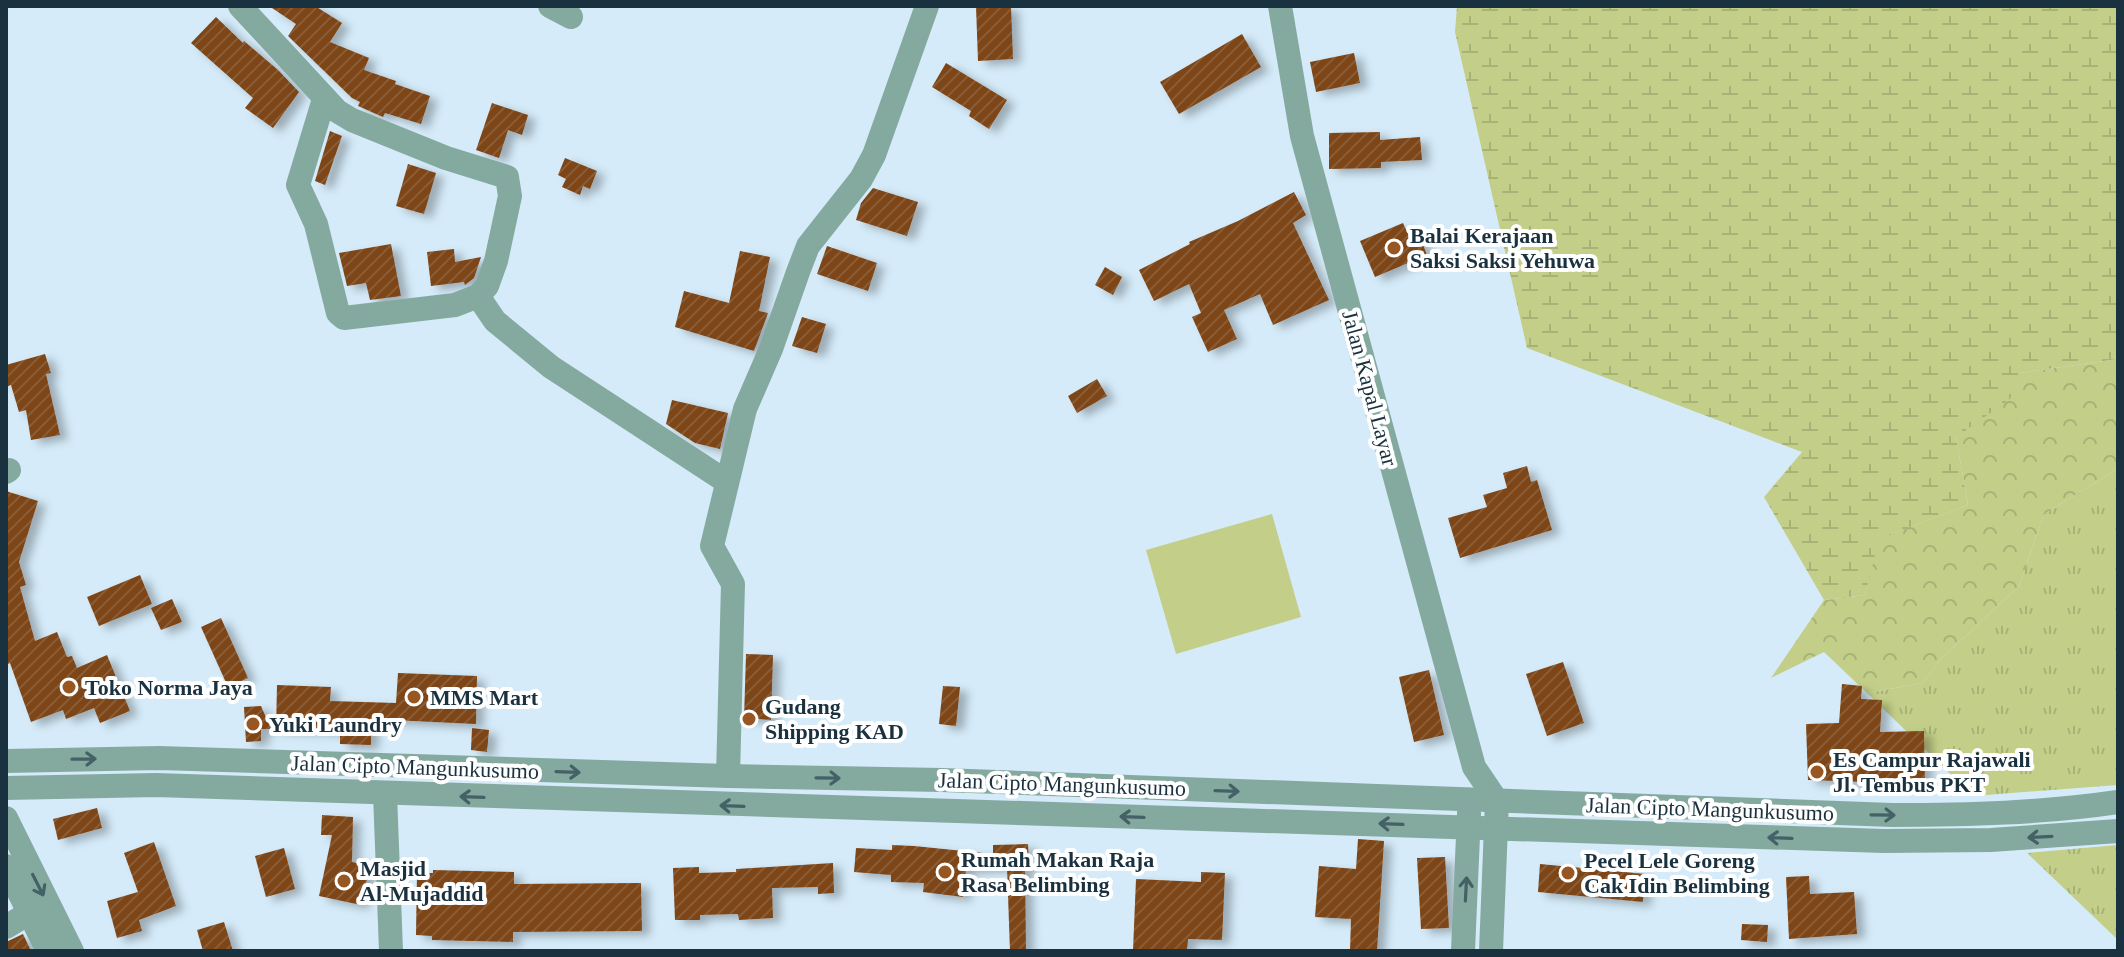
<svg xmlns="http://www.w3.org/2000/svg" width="2124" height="957" viewBox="0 0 2124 957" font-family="Georgia,serif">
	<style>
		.grass { fill: url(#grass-tufts) }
		.forest { fill: url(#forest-crowns) }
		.wetland { fill: url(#wetland-marsh) }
		.garden { fill: #c3cf89 }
		.building { fill: url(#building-hatch); filter: url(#shadow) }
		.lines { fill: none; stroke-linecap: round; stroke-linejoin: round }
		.minor { stroke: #84aaa0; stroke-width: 24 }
		.oneway { stroke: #446166 }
		.poi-dot { fill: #985722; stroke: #fff; stroke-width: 3 }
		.labels { text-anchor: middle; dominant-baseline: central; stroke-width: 8; stroke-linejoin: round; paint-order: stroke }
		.poi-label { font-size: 22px; font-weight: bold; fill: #1a313f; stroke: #fff; text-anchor: start }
		.street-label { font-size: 22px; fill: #1a313f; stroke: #fff }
	</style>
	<defs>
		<pattern id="grass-tufts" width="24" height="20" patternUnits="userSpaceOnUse" patternTransform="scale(2)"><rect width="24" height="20" fill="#c3cf89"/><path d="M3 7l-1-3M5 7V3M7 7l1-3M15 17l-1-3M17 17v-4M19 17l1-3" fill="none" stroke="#a7b277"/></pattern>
		<pattern id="forest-crowns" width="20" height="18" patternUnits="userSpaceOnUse" patternTransform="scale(2)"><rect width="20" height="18" fill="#c3cf89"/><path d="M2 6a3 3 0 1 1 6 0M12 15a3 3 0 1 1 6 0" fill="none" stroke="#a7b277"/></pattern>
		<pattern id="wetland-marsh" width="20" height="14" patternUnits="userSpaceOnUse" patternTransform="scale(2)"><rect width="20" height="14" fill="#c3cf89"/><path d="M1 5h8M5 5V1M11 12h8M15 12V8" fill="none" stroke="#a7b277"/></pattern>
		<pattern id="building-hatch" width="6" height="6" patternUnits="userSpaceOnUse" patternTransform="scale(2)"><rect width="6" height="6" fill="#7e4413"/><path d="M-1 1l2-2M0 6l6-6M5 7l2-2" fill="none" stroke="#8a5d37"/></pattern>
		<filter id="shadow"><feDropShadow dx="8" dy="4.5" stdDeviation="4" flood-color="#0004"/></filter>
	</defs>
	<rect width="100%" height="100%" fill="#d5ebf9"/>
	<g class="grass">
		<path d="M2118 469V785L1973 796 1867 693 1923 683 1940 660 2019 586 2044 514Z"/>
		<path d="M2118 845V940L2027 853Z"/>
	</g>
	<path class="forest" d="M2118 359V469L2044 514 2019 586 1940 660 1923 683 1867 693 1824 652 1771 678 1824 600 1865 595 1878 539 1968 505 1956 437 2019 373Z"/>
	<path class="wetland" d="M1457 6H2118V359L2019 373 2010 399 1956 437 1968 505 1879 539 1865 595 1824 600 1764 497 1802 452 1527 348 1455 32Z"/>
	<path class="garden" d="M1272 514 1301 617 1176 654 1146 550Z"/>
	<g class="building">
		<path d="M269 6H315L342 23 330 42 369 58 364 70 396 81 395 84 430 96 421 124 385 113 383 117 358 106 360 102 352 98 288 36 296 24Z"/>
		<path d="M976 6H1011L1013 59 978 61Z"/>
		<path d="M216 17 243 43 244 41 278 70 299 92 273 128 245 108 253 98 191 43Z"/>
		<path d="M1242 34 1261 67 1179 114 1160 82Z"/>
		<path d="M1354 53 1360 83 1316 92 1310 62Z"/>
		<path d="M946 63 1007 100 989 129 969 116 971 111 932 87Z"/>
		<path d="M492 103 528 115 522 135 508 130 499 158 476 150Z"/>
		<path d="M330 131 342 136 325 185 315 181Z"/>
		<path d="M1380 132V140L1420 137 1422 160 1381 162V168L1329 169V133Z"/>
		<path d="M565 158 597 171 590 189 583 186 580 195 562 187 566 179 558 175Z"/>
		<path d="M408 164 436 173 424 214 396 206Z"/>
		<path d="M873 188 918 202 907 236 856 220 861 203Z"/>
		<path d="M1294 192 1306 215 1293 223 1329 300 1273 325 1260 294 1224 310 1237 339 1208 352 1192 317 1201 313 1189 284 1154 301 1139 270 1190 244 1189 242 1238 221Z"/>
		<path d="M1403 223 1411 241 1420 237 1427 255 1375 277 1360 241Z"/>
		<path d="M391 244 401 296 370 300 366 283 347 286 339 253Z"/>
		<path d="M827 246 877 263 868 291 817 274Z"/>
		<path d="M454 249 455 262 481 257 474 278 465 285 464 282 431 286 427 252Z"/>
		<path d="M740 251 770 257 759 311 768 313 754 351 675 327 684 291 729 303Z"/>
		<path d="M1105 267 1122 277 1113 295 1095 285Z"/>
		<path d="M802 317 826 324 817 353 792 346Z"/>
		<path d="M45 354 51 373 46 374 60 435 31 440 26 410 19 412 11 385 6 387V365Z"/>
		<path d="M1097 379 1107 396 1077 413 1068 396Z"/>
		<path d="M672 400 728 413 720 449 695 443 666 424Z"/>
		<path d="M1527 466 1531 482 1537 480 1552 530 1460 558 1448 518 1487 507 1483 495 1507 488 1503 473Z"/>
		<path d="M6 491 38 501 19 562 26 585 20 587 35 641 57 632 67 657 72 656 77 668 107 655 130 711 100 723 94 708 66 719 63 710 31 722 10 663 6 665Z"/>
		<path d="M140 575 152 604 99 626 87 597Z"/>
		<path d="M172 599 182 622 161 630 151 608Z"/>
		<path d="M221 618 248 678 228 687 201 627Z"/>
		<path d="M746 654 773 655 771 720 744 718Z"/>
		<path d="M1563 662 1584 723 1547 736 1526 674Z"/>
		<path d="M1429 670 1444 735 1414 742 1399 677Z"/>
		<path d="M398 673 477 676 476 724 371 719V745L340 744V731L276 729 277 685 331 687 330 701 396 703Z"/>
		<path d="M1842 684 1862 686 1861 699 1882 700 1880 732 1924 731 1925 784 1808 780 1806 724 1839 723Z"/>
		<path d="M943 686 960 687 956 726 939 724Z"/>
		<path d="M261 706 271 729H261V741L246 742 244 707Z"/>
		<path d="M472 728 489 730 487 752 471 750Z"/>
		<path d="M97 808 102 828 58 840 53 819Z"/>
		<path d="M322 815 353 817 352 862 370 866 361 905 319 896 332 835H321Z"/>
		<path d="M1358 839 1384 841 1377 951H1350L1351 919 1315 917 1319 866 1356 869Z"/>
		<path d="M154 842 176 906 139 920 142 931 117 938 107 901 138 892 124 853Z"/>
		<path d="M1028 844 1029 866 1025 867 1026 951H1010L1007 867 966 869 963 897 923 892 924 883 891 882V875L854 872 856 848 892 850V845L914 846 993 854V845Z"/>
		<path d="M284 848 295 889 266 897 255 856Z"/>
		<path d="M1445 857 1449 928 1421 929 1417 858Z"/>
		<path d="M833 863 834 893 818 894V887L772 888 773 918 739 920 738 914 700 915V920H675L673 868 699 867V873L736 872V869Z"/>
		<path d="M1540 864 1645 874 1643 902 1538 892Z"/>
		<path d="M433 870 514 872V884L641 883 642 931 513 932V942L432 940V936L416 935 417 873H433Z"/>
		<path d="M1201 872 1225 873 1222 940 1188 939 1187 951H1133L1136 879 1201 882Z"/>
		<path d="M1809 876 1810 894 1854 892 1857 934 1789 939 1786 877Z"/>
		<path d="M224 922 233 951H203L197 930Z"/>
		<path d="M1742 924 1768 925 1767 942 1741 940Z"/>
		<path d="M23 934 31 951H6V942Z"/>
	</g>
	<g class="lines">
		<g class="minor">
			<path d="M240 6 337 111 352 120 446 158 507 177 510 196 496 261 487 286 478 296 455 305 344 318 338 313 316 224 298 185 324 99"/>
			<path d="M550 6 571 17"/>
			<path d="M1280 6 1302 136 1474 767 1497 801 1491 951"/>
			<path d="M478 296 495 321 551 367 727 482"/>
			<path d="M6 472 9 470"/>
			<path d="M6 761 159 758 728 776 942 780 1892 815C1968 815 2042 813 2118 802"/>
			<path d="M728 776 733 584 712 546 745 409 771 349 798 272 808 246 861 179 874 155 927 6"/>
			<path d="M6 788 156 785 1884 841 1991 840 2118 831"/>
			<path d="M385 794 391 951"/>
			<path d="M6 818 72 951"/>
			<path d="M6 866 48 951"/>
			<path d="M6 927 29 913"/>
			<path d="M1463 951 1469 813"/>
		</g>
	</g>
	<defs><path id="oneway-shaft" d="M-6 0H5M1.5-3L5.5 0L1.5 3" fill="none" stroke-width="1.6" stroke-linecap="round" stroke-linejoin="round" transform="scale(2)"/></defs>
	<g class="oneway">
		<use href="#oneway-shaft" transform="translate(84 759) rotate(-1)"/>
		<use href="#oneway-shaft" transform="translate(568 772) rotate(2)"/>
		<use href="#oneway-shaft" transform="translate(828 778) rotate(1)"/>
		<use href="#oneway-shaft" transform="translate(1227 791) rotate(2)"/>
		<use href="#oneway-shaft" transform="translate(472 797) rotate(-178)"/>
		<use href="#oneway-shaft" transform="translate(732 806) rotate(-178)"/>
		<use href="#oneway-shaft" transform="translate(1883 815) rotate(1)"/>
		<use href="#oneway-shaft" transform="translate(1132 817) rotate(-178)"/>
		<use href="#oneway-shaft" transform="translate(1391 824) rotate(-178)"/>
		<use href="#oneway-shaft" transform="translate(2040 837) rotate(177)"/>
		<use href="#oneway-shaft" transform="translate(1780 838) rotate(-178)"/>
		<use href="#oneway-shaft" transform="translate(38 885) rotate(63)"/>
		<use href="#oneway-shaft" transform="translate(1466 889) rotate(-87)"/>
	</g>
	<g class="poi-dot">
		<circle cx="1394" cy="248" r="8"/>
		<circle cx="69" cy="687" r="8"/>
		<circle cx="414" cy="697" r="8"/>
		<circle cx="749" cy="719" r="8"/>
		<circle cx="253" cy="724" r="8"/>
		<circle cx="1817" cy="772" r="8"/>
		<circle cx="945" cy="872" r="8"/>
		<circle cx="1568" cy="873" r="8"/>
		<circle cx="344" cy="881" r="8"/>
	</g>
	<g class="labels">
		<g class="poi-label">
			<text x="1410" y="235">Balai Kerajaan<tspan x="1410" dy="25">Saksi Saksi Yehuwa</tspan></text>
			<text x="85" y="687">Toko Norma Jaya</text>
			<text x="430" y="697">MMS Mart</text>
			<text x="765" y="706">Gudang<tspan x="765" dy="25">Shipping KAD</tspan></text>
			<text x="269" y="724">Yuki Laundry</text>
			<text x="1833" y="759">Es Campur Rajawali<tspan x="1833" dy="25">Jl. Tembus PKT</tspan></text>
			<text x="961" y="859">Rumah Makan Raja<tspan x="961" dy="25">Rasa Belimbing</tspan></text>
			<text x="1584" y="860">Pecel Lele Goreng<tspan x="1584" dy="25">Cak Idin Belimbing</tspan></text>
			<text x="360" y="868">Masjid<tspan x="360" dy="25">Al-Mujaddid</tspan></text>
		</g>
		<g class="street-label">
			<text transform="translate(1370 388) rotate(75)">Jalan Kapal Layar</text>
			<text transform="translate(415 767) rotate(2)">Jalan Cipto Mangunkusumo</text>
			<text transform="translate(1062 784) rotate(2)">Jalan Cipto Mangunkusumo</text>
			<text transform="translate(1710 809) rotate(2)">Jalan Cipto Mangunkusumo</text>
		</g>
	</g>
	<rect width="2124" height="957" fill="none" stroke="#1a313f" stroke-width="16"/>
</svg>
